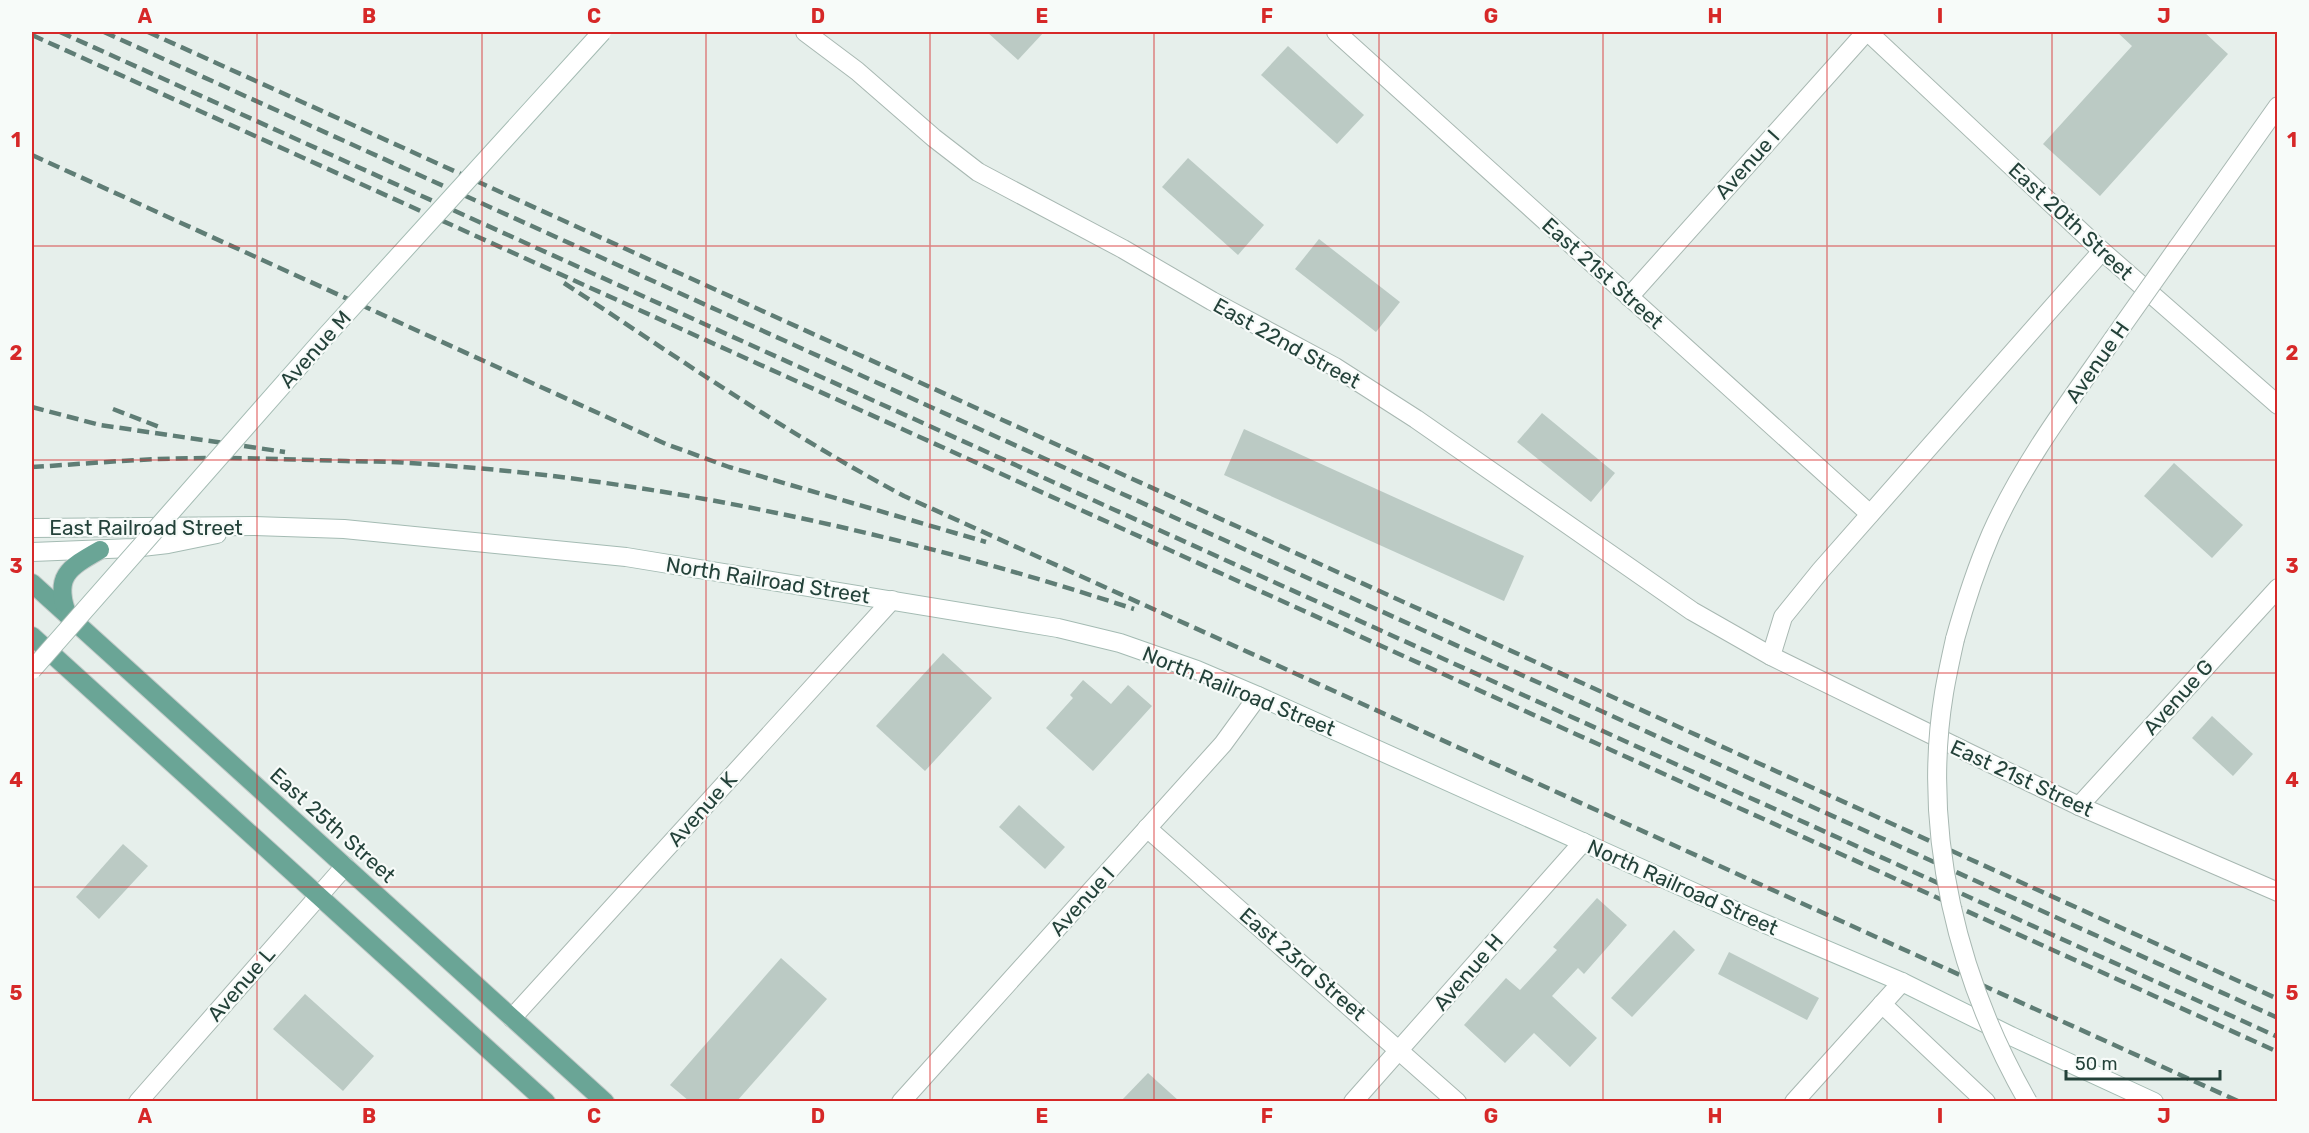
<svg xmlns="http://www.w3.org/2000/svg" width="2309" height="1133" viewBox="0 0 2309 1133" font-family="Rubik,sans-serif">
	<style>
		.building { fill: #bbcac4 }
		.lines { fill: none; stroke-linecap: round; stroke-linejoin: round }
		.minor-casing { stroke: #a8b8b2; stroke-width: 20 }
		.tertiary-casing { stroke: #a8b8b2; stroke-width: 20 }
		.secondary-casing { stroke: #a4bbb3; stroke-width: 20 }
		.primary-casing { stroke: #c2cac8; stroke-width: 20 }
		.minor { stroke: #fff; stroke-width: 18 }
		.tertiary { stroke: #fff; stroke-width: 18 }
		.secondary { stroke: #fff; stroke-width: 18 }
		.primary { stroke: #6aa596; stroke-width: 18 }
		.rail { stroke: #5f7d75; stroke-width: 4.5; stroke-dasharray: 12 6; stroke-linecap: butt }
		.tertiary-bridge-casing { stroke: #a8b8b2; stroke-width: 20; stroke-linecap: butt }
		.secondary-bridge-casing { stroke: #a4bbb3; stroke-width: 20; stroke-linecap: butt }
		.tertiary-bridge { stroke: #fff; stroke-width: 18 }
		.secondary-bridge { stroke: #fff; stroke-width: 18 }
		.grid { fill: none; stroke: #d62828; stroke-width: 1.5; stroke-opacity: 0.55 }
		.labels { text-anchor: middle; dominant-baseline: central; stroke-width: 4.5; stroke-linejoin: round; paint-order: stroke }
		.street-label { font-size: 21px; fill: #24423a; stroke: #f7fbf9 }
		.neatline { fill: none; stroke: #d62828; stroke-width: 2 }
		.grid-label { font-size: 20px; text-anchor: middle; font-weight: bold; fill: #d62828 }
	</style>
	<rect width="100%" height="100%" fill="#e6efeb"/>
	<g class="building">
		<path d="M987 32H1044L1018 60Z"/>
		<path d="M2117 32H2204L2228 54 2100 196 2043 144 2132 46Z"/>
		<path d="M1288 46 1364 115 1337 144 1261 75Z"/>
		<path d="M1188 158 1264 225 1238 255 1162 187Z"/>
		<path d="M1319 239 1400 302 1376 332 1295 269Z"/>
		<path d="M1542 413 1615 473 1591 502 1517 442Z"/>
		<path d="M1244 429 1524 556 1504 601 1224 475Z"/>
		<path d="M2174 463 2243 525 2212 558 2144 496Z"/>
		<path d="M943 653 992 698 925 771 876 726Z"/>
		<path d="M1083 680 1111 704 1128 685 1152 706 1093 771 1046 728 1073 698 1070 695Z"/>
		<path d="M2212 716 2253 754 2233 776 2192 738Z"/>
		<path d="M1019 805 1065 847 1045 869 999 827Z"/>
		<path d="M123 844 148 866 99 919 76 897Z"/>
		<path d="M1597 898 1627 925 1584 974 1578 968 1552 996 1597 1038 1570 1067 1534 1033 1505 1063 1464 1025 1506 978 1520 990 1557 950 1553 947Z"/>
		<path d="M1674 930 1695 950 1632 1017 1611 998Z"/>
		<path d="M1729 952 1819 998 1807 1020 1718 974Z"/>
		<path d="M781 958 827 999 737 1101H689L670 1085Z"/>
		<path d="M305 994 374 1056 343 1091 273 1029Z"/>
		<path d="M1148 1073 1179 1101H1121Z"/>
	</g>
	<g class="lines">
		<defs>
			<g id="minor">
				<path d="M805 32 857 71 934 138 978 172 1123 249 1212 301 1335 367 1416 419 1692 611 1771 656 1971 754 2079 806 2278 892"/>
				<path d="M1336 32 1870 514"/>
				<path d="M1868 32 2102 251 2278 405"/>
				<path d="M1629 297 1866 32"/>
				<path d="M1771 656 1783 617 1821 570 2102 251"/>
				<path d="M2079 806 2278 588"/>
				<path d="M1147 828 1457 1102"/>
				<path d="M1882 1004 1986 1102"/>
				<path d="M512 1018 892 600"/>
				<path d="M138 1102 345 866"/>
				<path d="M901 1102 1223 744 1258 696"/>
				<path d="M1353 1102 1583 842"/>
				<path d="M1794 1102 1902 982"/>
			</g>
			<g id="tertiary">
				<path d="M2178 247 2278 106"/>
				<path d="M1955 639C1965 603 1976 569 1991 534 2022 464 2069 402 2113 339"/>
			</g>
			<g id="secondary">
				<path d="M32 528 254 526 344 529 626 557 1058 628 1120 643 1197 670 1258 696 1749 917 1902 982 2011 1036 2154 1102"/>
				<path d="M32 552 133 548 168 544 217 534"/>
			</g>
			<g id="primary">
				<path d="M32 583 605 1102"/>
				<path d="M68 616C53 577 68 568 100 550"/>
				<path d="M32 636 546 1102"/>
			</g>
		</defs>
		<use href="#minor" class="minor-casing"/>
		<use href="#tertiary" class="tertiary-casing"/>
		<use href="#secondary" class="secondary-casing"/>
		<use href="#primary" class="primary-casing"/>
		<use href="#minor" class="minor"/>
		<use href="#tertiary" class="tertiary"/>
		<use href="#secondary" class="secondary"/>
		<use href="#primary" class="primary"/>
		<g class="rail">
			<path d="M60 32 2278 1037"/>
			<path d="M104 32 2278 1018"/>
			<path d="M148 32 2278 999"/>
			<path d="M32 35 2278 1052"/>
			<path d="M32 155 666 444 729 467 986 542"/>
			<path d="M564 283C675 356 786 433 904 496L2240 1102"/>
			<path d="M32 407 100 425 285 452"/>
			<path d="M113 409 162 428"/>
			<path d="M32 467C67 465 103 462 138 460 207 456 277 459 346 461 367 462 387 461 408 463 651 477 903 533 1134 609"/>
		</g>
		<defs>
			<g id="tertiary-bridge">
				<path d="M2113 339 2178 247"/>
				<path d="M1955 639C1951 657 1947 675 1944 693 1921 833 1958 980 2028 1102"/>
			</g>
			<path id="secondary-bridge" d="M32 670 325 337 602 32"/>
		</defs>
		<use href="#tertiary-bridge" class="tertiary-bridge-casing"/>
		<use href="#secondary-bridge" class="secondary-bridge-casing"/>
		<use href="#tertiary-bridge" class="tertiary-bridge"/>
		<use href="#secondary-bridge" class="secondary-bridge"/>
	</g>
	<path class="grid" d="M257 32V1102M482 32V1102M706 32V1102M930 32V1102M1154 32V1102M1379 32V1102M1603 32V1102M1827 32V1102M2052 32V1102M32 246H2278M32 460H2278M32 673H2278M32 887H2278"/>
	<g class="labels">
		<g class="street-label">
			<text transform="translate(1747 164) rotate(-48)">Avenue I</text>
			<text transform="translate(2071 221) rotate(43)">East 20th Street</text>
			<text transform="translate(1603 273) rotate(42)">East 21st Street</text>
			<text transform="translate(1287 343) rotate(29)">East 22nd Street</text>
			<text transform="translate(315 349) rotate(-48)">Avenue M</text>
			<text transform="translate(2097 362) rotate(-55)">Avenue H</text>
			<text x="146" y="527">East Railroad Street</text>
			<text transform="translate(768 580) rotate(9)">North Railroad Street</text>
			<text transform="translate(1239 691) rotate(22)">North Railroad Street</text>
			<text transform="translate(2178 697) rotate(-48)">Avenue G</text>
			<text transform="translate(2022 778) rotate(25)">East 21st Street</text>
			<text transform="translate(702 809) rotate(-48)">Avenue K</text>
			<text transform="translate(333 825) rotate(42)">East 25th Street</text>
			<text transform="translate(1683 887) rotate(24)">North Railroad Street</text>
			<text transform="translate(1082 901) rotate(-48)">Avenue I</text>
			<text transform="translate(1303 964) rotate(41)">East 23rd Street</text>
			<text transform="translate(1468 972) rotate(-49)">Avenue H</text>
			<text transform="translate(241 984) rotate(-49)">Avenue L</text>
		</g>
	</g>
	<rect width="2309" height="1133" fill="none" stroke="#f7fbf9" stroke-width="66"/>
	<path d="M2066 1070v9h154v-9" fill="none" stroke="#24423a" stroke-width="3"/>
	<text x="2075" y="1070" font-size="18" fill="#24423a" stroke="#f7fbf9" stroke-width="4.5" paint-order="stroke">50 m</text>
	<rect x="33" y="33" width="2243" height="1067" class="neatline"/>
	<g class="grid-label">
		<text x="145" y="23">A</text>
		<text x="369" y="23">B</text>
		<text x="594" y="23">C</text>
		<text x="818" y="23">D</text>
		<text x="1042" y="23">E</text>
		<text x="1267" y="23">F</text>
		<text x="1491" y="23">G</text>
		<text x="1715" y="23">H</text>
		<text x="1940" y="23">I</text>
		<text x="2164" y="23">J</text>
		<text x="16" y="147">1</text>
		<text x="2292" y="147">1</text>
		<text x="16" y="360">2</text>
		<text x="2292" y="360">2</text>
		<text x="16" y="573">3</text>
		<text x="2292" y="573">3</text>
		<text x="16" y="787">4</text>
		<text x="2292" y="787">4</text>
		<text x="16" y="1000">5</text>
		<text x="2292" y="1000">5</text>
		<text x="145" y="1123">A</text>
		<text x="369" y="1123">B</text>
		<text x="594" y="1123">C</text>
		<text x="818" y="1123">D</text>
		<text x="1042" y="1123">E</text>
		<text x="1267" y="1123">F</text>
		<text x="1491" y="1123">G</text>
		<text x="1715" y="1123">H</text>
		<text x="1940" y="1123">I</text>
		<text x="2164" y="1123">J</text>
	</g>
</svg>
